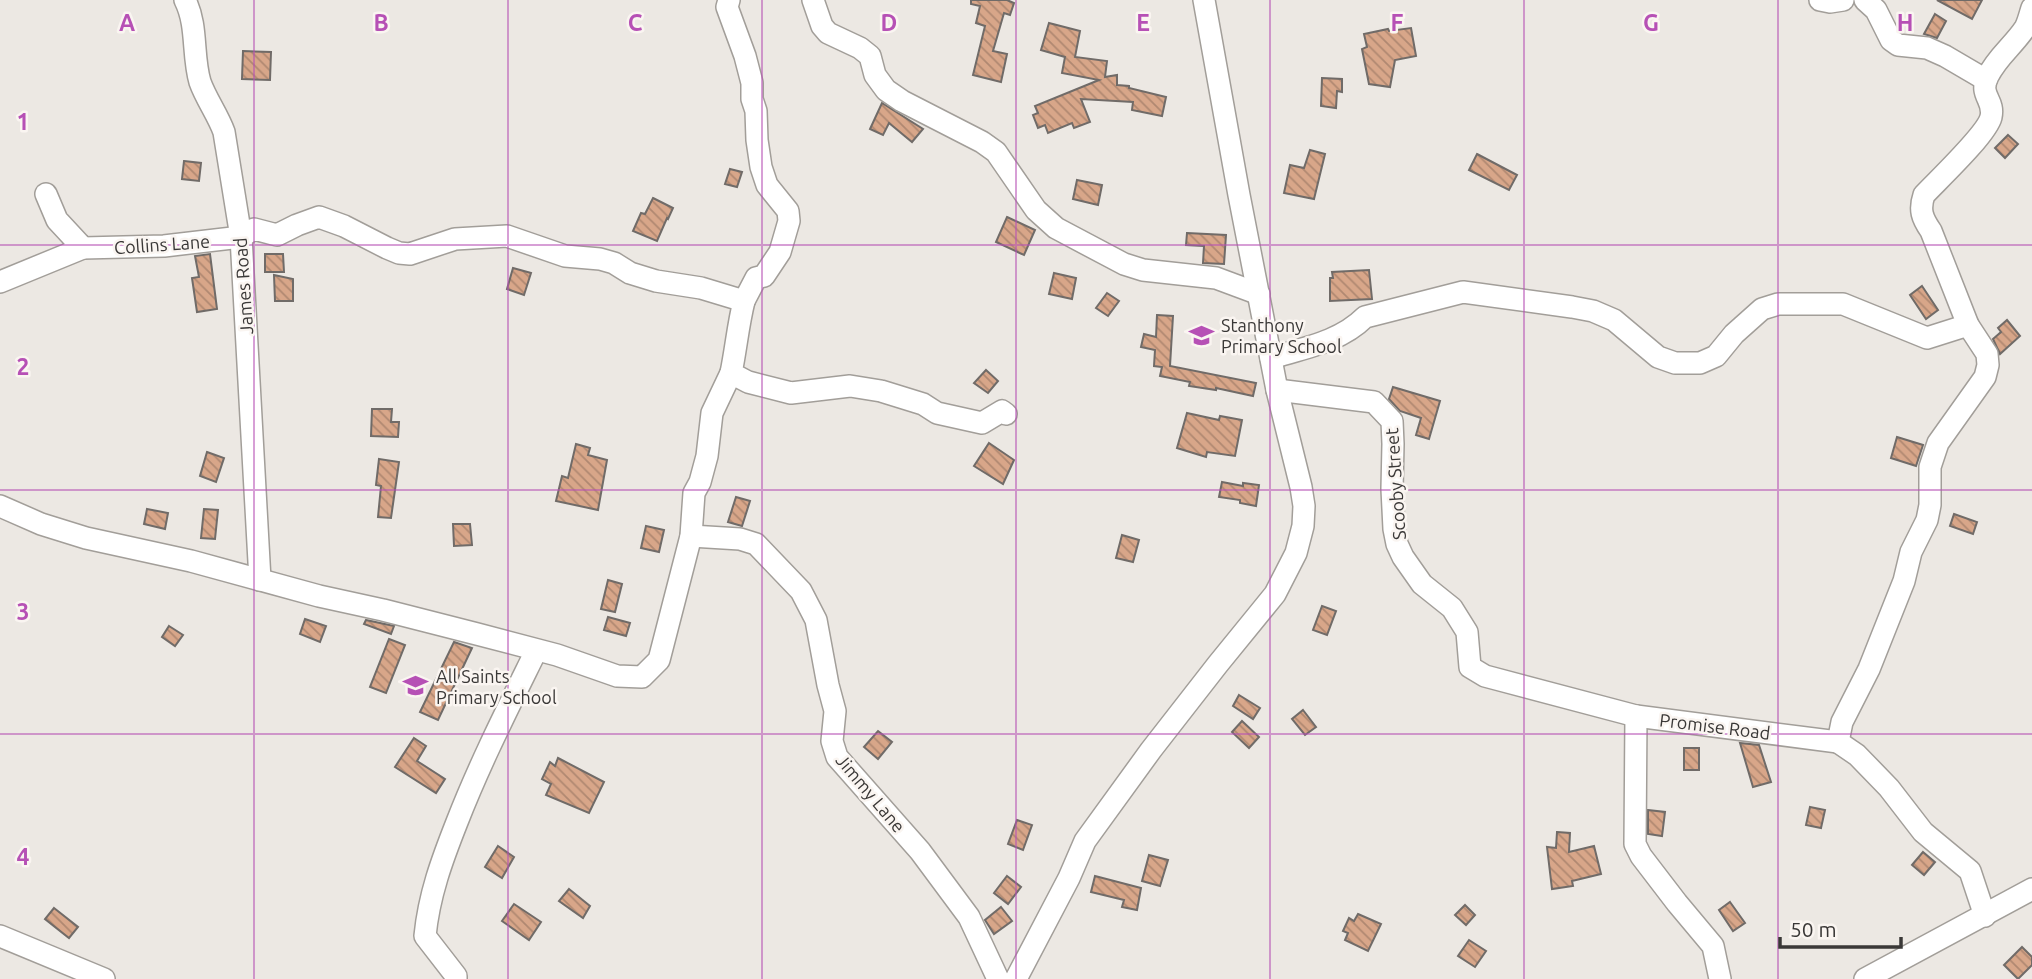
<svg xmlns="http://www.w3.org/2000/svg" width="2032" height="979" viewBox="0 0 2032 979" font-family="Ubuntu,sans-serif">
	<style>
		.building { fill: url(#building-back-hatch); stroke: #706b68; stroke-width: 2 }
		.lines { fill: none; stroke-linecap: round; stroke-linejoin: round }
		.minor-casing { stroke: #a29e99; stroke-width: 24 }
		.minor { stroke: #fff; stroke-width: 21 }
		.grid { fill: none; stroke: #b650b5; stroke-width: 2; stroke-opacity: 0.55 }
		.labels { text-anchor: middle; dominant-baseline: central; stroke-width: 5; stroke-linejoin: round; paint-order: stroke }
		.street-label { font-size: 18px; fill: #3a3837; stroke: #faf5f1 }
		.poi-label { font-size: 18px; fill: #3a3837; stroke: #faf5f1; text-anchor: start }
		.grid-label { font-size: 23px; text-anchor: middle; font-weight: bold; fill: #b650b5; stroke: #faf5f1; stroke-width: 5; stroke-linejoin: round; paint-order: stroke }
	</style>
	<defs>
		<pattern id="building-back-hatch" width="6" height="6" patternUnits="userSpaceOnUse" patternTransform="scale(1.75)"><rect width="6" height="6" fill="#d8a689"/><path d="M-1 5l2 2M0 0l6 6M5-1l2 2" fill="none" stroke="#b08871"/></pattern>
	</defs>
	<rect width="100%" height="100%" fill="#ece8e3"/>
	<g class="building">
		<path d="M971 0H1007L1014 3 1010 15 1004 13 993 51 1007 54 1001 82 973 75 985 26 976 23 980 6 971 4Z"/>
		<path d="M1937 0H1982L1972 19Z"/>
		<path d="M1935 14 1946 21 1937 38 1924 34Z"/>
		<path d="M1049 23 1080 31 1075 57 1107 61 1105 77 1117 75V85L1129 86V88L1166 97 1162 116 1132 110 1133 102 1081 99 1090 122 1074 128 1072 123 1048 133 1045 125 1038 128 1033 115 1038 113 1035 106 1099 80 1062 73 1065 57 1041 50Z"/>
		<path d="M1411 28 1416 56 1395 60 1390 87 1369 84 1362 49 1367 47 1364 34 1388 29 1389 31Z"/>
		<path d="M243 51 271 52 270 80 242 79Z"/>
		<path d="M1322 78 1342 79V92L1337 91 1336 108 1321 106Z"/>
		<path d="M882 103 923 129 912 142 889 123 883 135 870 129Z"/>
		<path d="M2008 135 2018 144 2005 158 1995 148Z"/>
		<path d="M1310 150 1325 154 1314 199 1284 193 1290 165 1304 168Z"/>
		<path d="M1477 154 1517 175 1509 190 1469 170Z"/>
		<path d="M184 161 201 163 199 181 182 179Z"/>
		<path d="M730 169 742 172 737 187 725 184Z"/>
		<path d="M1077 180 1102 185 1098 205 1073 199Z"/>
		<path d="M653 198 673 208 668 219 667 218 657 241 633 231 641 213 645 214Z"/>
		<path d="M1007 217 1035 230 1024 255 996 242Z"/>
		<path d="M1187 233 1226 235 1224 264 1203 263 1204 246 1186 245Z"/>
		<path d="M210 254 217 309 197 312 192 278 199 277 195 256Z"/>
		<path d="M265 254H283L284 272H265Z"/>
		<path d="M513 268 531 273 524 295 507 289Z"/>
		<path d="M1369 270 1372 299 1330 301V278H1333L1332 272Z"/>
		<path d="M1054 273 1076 278 1072 299 1049 294Z"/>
		<path d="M274 275 293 279V301H275Z"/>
		<path d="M1922 286 1938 310 1926 319 1910 295Z"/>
		<path d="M1107 293 1119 301 1108 316 1096 308Z"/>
		<path d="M1157 315 1173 316 1170 366 1256 383 1253 396 1216 388V390L1189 386 1190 382 1160 376 1162 367 1154 366 1155 350 1141 347 1144 334 1156 337Z"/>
		<path d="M2007 320 2020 336 2000 354 1993 339 2001 332 1998 328Z"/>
		<path d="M986 370 998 381 988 393 974 383Z"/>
		<path d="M1393 387 1440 401 1429 439 1416 435 1421 418 1400 411 1389 399Z"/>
		<path d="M372 409H392L391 422H399L398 437 371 436Z"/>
		<path d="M1187 413 1219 420 1220 416 1242 420 1235 456 1207 452 1206 457 1177 448Z"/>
		<path d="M1897 437 1923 445 1916 466 1891 458Z"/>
		<path d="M989 443 1014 460 1003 484 974 466Z"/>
		<path d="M576 444 590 448 588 455 607 460 598 510 556 501 562 476 568 478Z"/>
		<path d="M207 452 224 458 216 482 200 476Z"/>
		<path d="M379 459 399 462 391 518 378 517 381 486 376 485Z"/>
		<path d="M1222 482 1243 486V483L1259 485 1256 506 1240 503V500L1219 497Z"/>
		<path d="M736 497 750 501 742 526 728 522Z"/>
		<path d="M147 509 168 513 165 529 144 524Z"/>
		<path d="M204 509 218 510 215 539 201 538Z"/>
		<path d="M1954 514 1977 522 1973 534 1950 526Z"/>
		<path d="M453 524H470L472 545 454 546Z"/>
		<path d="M646 526 664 530 659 552 641 548Z"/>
		<path d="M1122 535 1139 540 1133 562 1116 558Z"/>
		<path d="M608 580 622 584 615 612 601 609Z"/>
		<path d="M1322 606 1336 611 1327 635 1313 630Z"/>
		<path d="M608 617 630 623 626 636 604 630Z"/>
		<path d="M305 619 326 626 320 642 300 634Z"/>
		<path d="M366 620 394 626 391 634 364 624Z"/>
		<path d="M169 626 183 635 175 646 162 637Z"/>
		<path d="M389 639 405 645 386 693 370 687Z"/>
		<path d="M454 642 472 648 438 720 420 712Z"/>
		<path d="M1239 695 1260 708 1253 719 1233 706Z"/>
		<path d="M1303 710 1316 727 1305 735 1292 719Z"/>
		<path d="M1242 721 1259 737 1249 748 1232 732Z"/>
		<path d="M878 731 892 742 878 759 864 747Z"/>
		<path d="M414 738 426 746 417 761 445 779 436 793 395 767Z"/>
		<path d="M1740 743 1759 745 1771 782 1753 787Z"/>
		<rect x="1684" y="748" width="15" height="22"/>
		<path d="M558 758 604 782 589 813 546 795 551 784 542 779 550 762 555 766Z"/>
		<path d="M1810 807 1825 810 1821 828 1806 825Z"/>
		<path d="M1648 810 1665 812 1662 836 1648 834Z"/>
		<path d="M1017 820 1032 825 1023 850 1008 844Z"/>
		<path d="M1557 832 1570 833 1569 852 1594 846 1601 874 1572 881 1573 886 1552 889 1547 847 1556 848Z"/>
		<path d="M498 846 514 857 502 878 485 867Z"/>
		<path d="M1923 852 1935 862 1924 875 1912 865Z"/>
		<path d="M1149 855 1168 860 1160 886 1142 881Z"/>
		<path d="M1007 876 1021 887 1008 904 994 893Z"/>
		<path d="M1095 876 1141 888 1137 910 1122 907 1124 900 1091 892Z"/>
		<path d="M569 889 590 906 583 918 559 901Z"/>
		<path d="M1730 902 1745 923 1733 931 1719 910Z"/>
		<path d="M514 904 541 922 529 940 502 921Z"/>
		<path d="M1465 905 1475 915 1466 925 1455 915Z"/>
		<path d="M1001 907 1012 921 994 934 985 920Z"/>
		<path d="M54 908 78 927 69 938 45 919Z"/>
		<path d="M1358 914 1381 924 1368 951 1345 940 1348 933 1343 931 1349 918 1354 921Z"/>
		<path d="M1469 940 1486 951 1475 967 1458 956Z"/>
		<path d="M2022 947 2032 957V965L2018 979 2004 965Z"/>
	</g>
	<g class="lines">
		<defs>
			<g id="minor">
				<path d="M185 0C198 26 192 55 200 82 206 99 218 115 224 132L241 237 260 580"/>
				<path d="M729 0 727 7 745 56 752 83V99L756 111 757 140 761 167 767 185 788 211 789 221 780 252 764 276 756 278 744 301"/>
				<path d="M813 0 822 26 828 33 860 48 870 56 875 75 886 90 902 101 982 142 996 152 1036 210 1056 228 1124 264 1143 270 1216 278 1259 294"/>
				<path d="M1820 0 1830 2 1843 0"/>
				<path d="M1865 0 1876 10 1891 40 1898 45 1927 48 1945 56 1986 80"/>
				<path d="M46 194 57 220 83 248 164 246 241 237 254 229 277 235 297 225 319 217 344 226 387 248 399 253 410 254 455 239 507 236 565 256 600 259 614 263 630 273 656 281 701 288 744 301C738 325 736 349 731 373L748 382 791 393 850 386 881 391 923 404 937 413 982 423 1002 411 1006 414"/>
				<path d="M0 282 83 248"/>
				<path d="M1271 358C1304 348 1340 342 1365 317L1463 292 1572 307 1593 311 1614 320 1658 357 1675 363H1700L1716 356 1734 334 1762 309 1778 304H1843L1927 338 1968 325"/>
				<path d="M1277 390 1374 402 1392 421 1393 444 1392 489 1394 529 1397 544 1403 557 1422 584 1452 608 1467 632 1470 667 1485 676 1636 716"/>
				<path d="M0 506 41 524 86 538 191 561 319 596 383 610 477 634 557 655 617 676 642 677 659 660 691 536 694 493 700 482 707 456 712 413 731 373"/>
				<path d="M691 536 740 539 756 544 801 591 816 620 828 685 835 711 832 741 837 757 920 851 969 917 998 979"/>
				<path d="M1985 916 1970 871 1923 832 1889 788 1857 755 1838 742 1842 722 1869 669 1904 581 1911 552 1927 520 1930 505V467L1938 443 1985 377 1988 365 1987 354 1968 325 1931 231C1922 218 1919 210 1924 195 1938 180 1987 134 1991 117 1995 99 1978 96 1988 76 1997 57 2014 45 2025 28 2028 23 2030 14 2032 8"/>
				<path d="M0 936 104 979"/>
				<path d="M456 979V976L425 936C429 895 442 860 457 822 480 763 508 708 536 651"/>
				<path d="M1016 979 1069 878 1085 841 1151 750 1218 664 1275 594 1296 553 1303 526 1304 506 1301 487 1277 390 1239 195 1204 0"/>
				<path d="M1720 979 1713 946 1677 903 1641 856 1635 844 1636 716 1838 742"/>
				<path d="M1865 979 2032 889"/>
			</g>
		</defs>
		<use href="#minor" class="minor-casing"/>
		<use href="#minor" class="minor"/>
	</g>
	<path class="grid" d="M254 0V979M508 0V979M762 0V979M1016 0V979M1270 0V979M1524 0V979M1778 0V979M0 245H2032M0 490H2032M0 734H2032"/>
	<defs>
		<symbol id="school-bare" viewBox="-9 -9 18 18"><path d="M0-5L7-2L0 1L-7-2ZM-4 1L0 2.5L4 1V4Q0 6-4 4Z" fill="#b650b5" stroke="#faf5f1" stroke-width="2.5" paint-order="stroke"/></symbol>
	</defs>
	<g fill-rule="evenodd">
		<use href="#school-bare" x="1184" y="318" width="35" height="35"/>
		<use href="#school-bare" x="398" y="668" width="35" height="35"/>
	</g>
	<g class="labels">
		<g class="street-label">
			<text transform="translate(162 244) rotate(-4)">Collins Lane</text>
			<text transform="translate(243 286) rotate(-94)">James Road</text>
			<text transform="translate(1395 484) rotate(-94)">Scooby Street</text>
			<text transform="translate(1715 726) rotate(7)">Promise Road</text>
			<text transform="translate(871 793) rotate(50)">Jimmy Lane</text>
		</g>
		<g class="poi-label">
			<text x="1221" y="325">Stanthony<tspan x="1221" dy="21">Primary School</tspan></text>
			<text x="436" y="676">All Saints<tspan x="436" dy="21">Primary School</tspan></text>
		</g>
	</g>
	<g class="grid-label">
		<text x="127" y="31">A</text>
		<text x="381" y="31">B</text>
		<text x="635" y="31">C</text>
		<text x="889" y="31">D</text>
		<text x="1143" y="31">E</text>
		<text x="1397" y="31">F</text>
		<text x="1651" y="31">G</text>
		<text x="1905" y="31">H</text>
		<text x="23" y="130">1</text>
		<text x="23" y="375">2</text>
		<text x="23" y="620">3</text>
		<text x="23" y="865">4</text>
	</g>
	<path d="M1780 937v10h121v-10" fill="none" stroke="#3a3837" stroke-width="3.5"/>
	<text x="1790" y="937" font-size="21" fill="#3a3837" stroke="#faf5f1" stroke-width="5" paint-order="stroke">50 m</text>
</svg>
